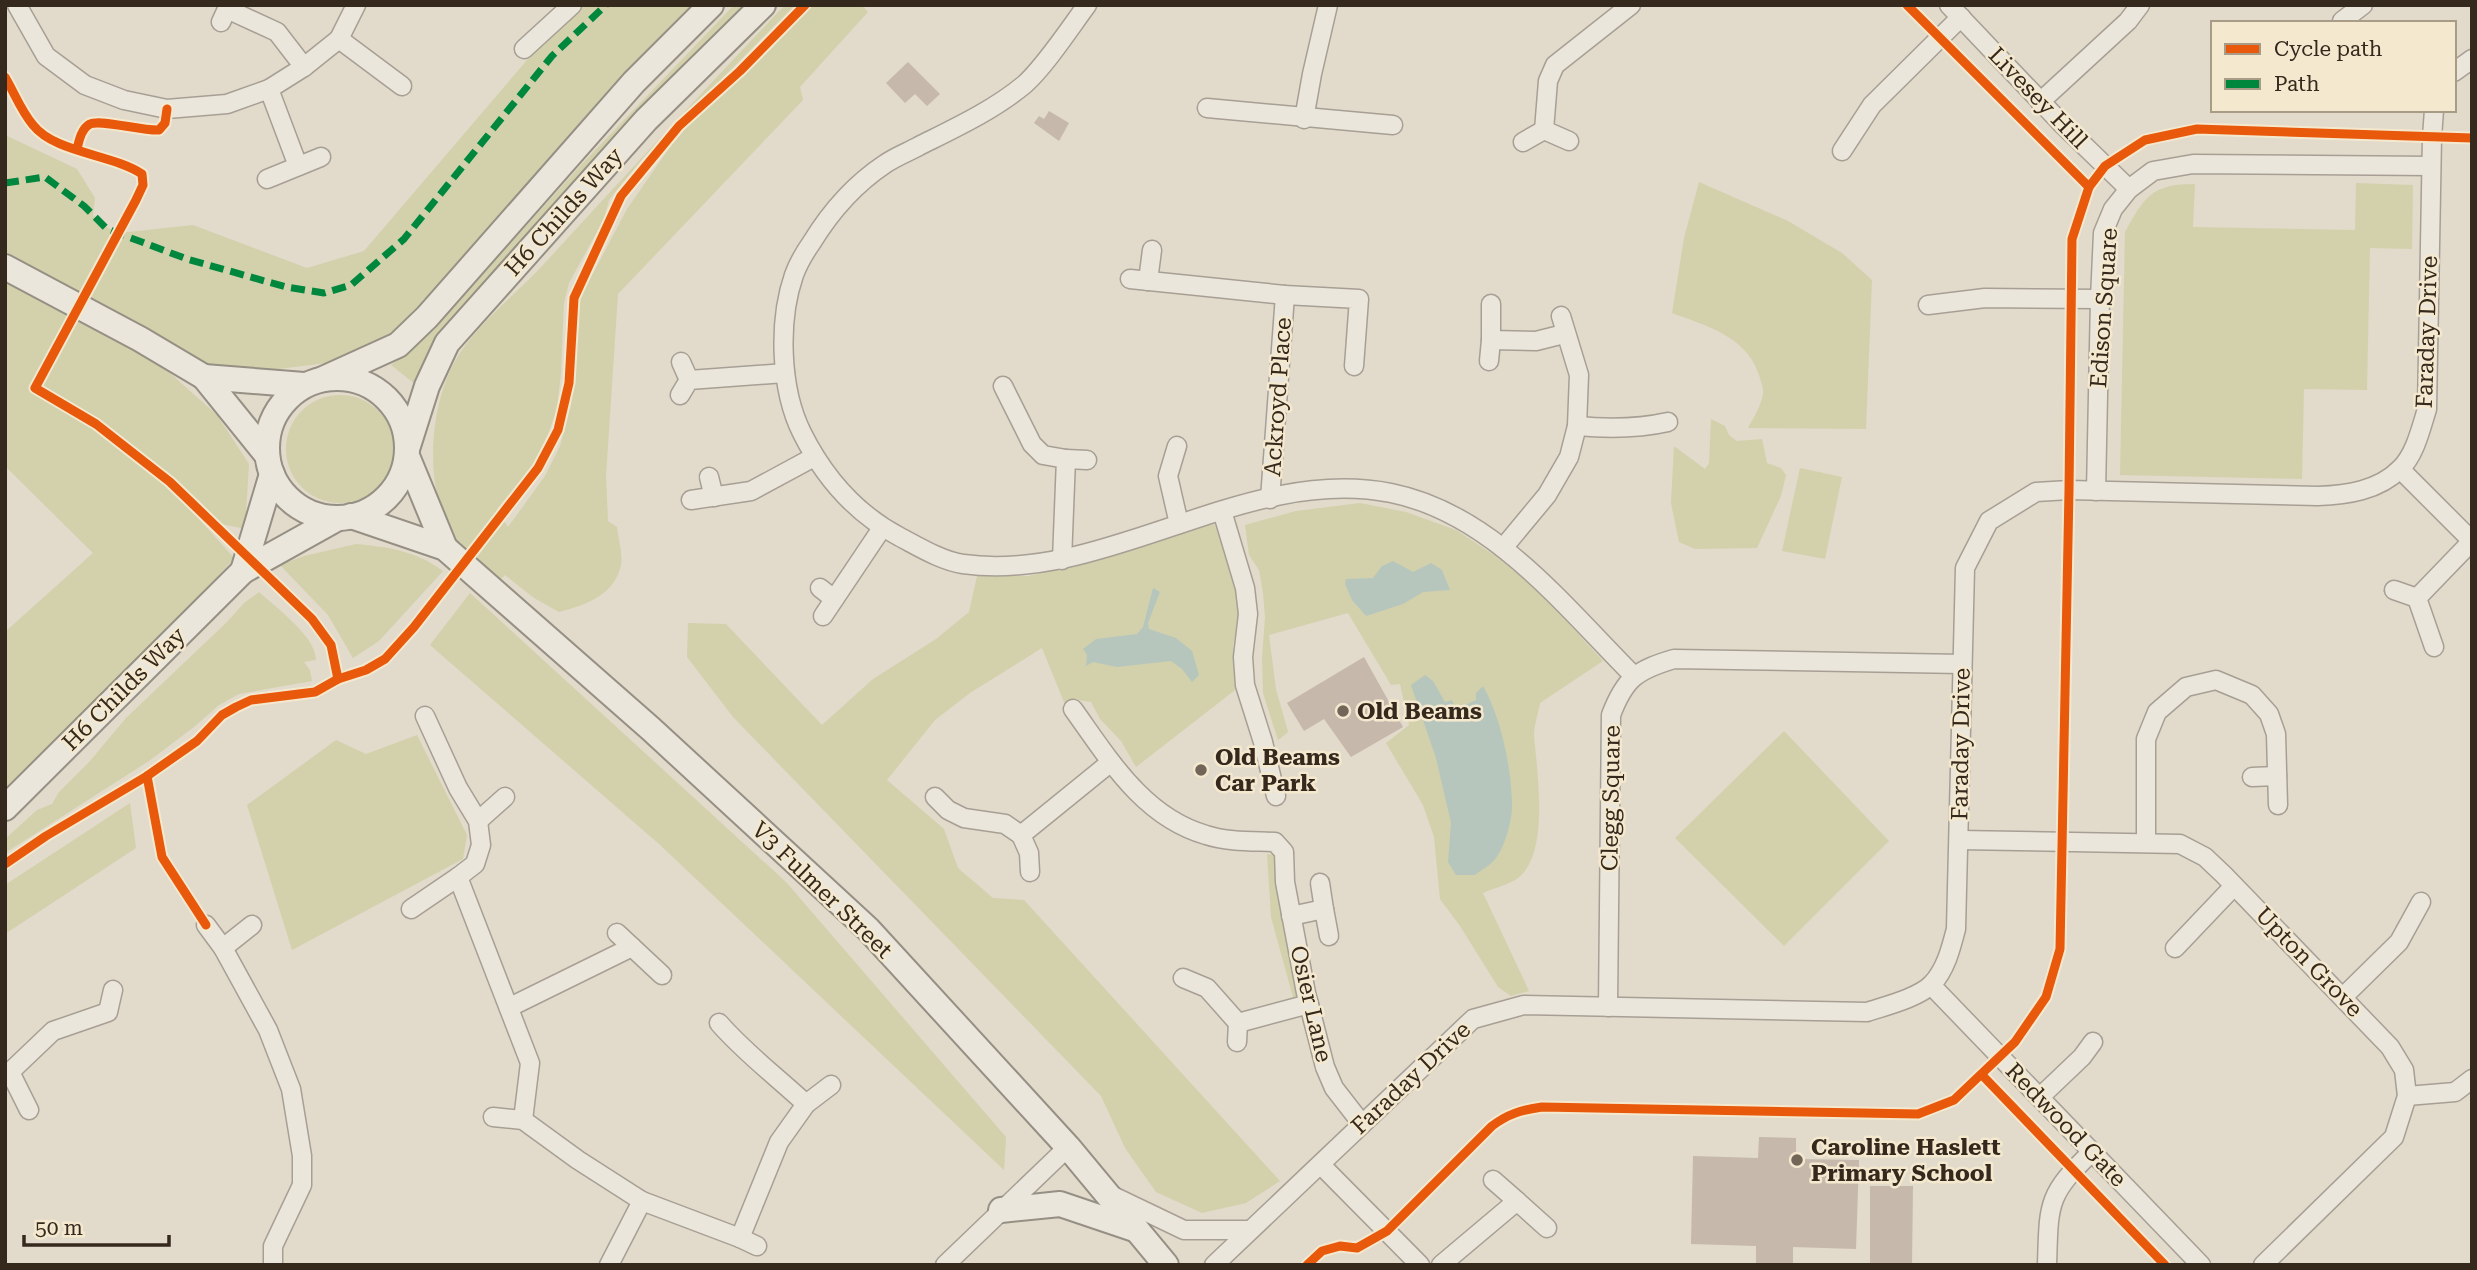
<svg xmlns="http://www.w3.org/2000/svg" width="2477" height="1270" viewBox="0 0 2477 1270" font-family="'Roboto Serif',serif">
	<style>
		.green { fill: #d2d1ac }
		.water { fill: #b6c6bc }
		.building { fill: #c6b8ab }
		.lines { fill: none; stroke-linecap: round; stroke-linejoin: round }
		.street-casing { stroke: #a79f94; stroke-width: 21 }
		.secondary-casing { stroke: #968f84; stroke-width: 28 }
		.street { stroke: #eae6dc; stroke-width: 18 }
		.secondary { stroke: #eae6dc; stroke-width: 24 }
		.quiet { stroke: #00873e; stroke-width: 7; stroke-dasharray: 14 7; stroke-linecap: butt }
		.cycleway-casing { stroke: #f4e9cf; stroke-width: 13 }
		.cycleway { stroke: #e8590c; stroke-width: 9 }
		.poi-dot { fill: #726659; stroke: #f4e9cf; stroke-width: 2.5 }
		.labels { text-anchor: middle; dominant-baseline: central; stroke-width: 5; stroke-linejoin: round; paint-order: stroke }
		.street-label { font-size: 23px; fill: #35281c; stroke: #f4e9cf }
		.poi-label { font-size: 23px; font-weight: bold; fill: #35281c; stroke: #f4e9cf; text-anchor: start }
	</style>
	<rect width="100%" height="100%" fill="#e2daca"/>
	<g class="green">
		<path d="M574 5H711L392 336 327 363 253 372 208 367 5 255V135L77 169 95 198 93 215 102 225 119 233 193 225 307 268 364 251Z"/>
		<path d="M734 5H751L435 346 415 384 391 365 428 335 581 165Z"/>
		<path d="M785 5H795L643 158 609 200 604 219 569 283 564 303 561 373 557 409 548 434 534 465 497 509 508 527 545 476 560 446 571 405 579 300 627 209 681 131 813 5H862L868 12 800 87 803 100 618 294 606 476 608 521 617 527C618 538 623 554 621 565 614 596 585 605 559 612L534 598 505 575 501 579C489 570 475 561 464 549 422 506 427 413 454 363 472 329 516 294 543 265 623 178 703 91 785 5Z"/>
		<path d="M1699 182 1788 221 1842 253 1872 280 1866 429 1748 428C1754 417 1761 406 1763 394 1764 388 1761 383 1760 378 1749 337 1707 326 1672 313L1684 238Z"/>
		<path d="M2356 183 2413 185 2412 249 2370 248 2367 390 2304 389 2302 479 2120 475 2125 232C2145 196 2152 184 2195 184L2193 227 2355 230Z"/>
		<path d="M5 280 162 366 217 415 249 464 245 529 199 519 234 558 90 724 5 808V632L93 553 5 466Z"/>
		<circle cx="340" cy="449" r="54"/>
		<path d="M1711 419 1725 426 1729 435 1737 441 1762 439 1767 463 1781 468 1786 475 1781 496 1757 548 1695 549 1679 542 1671 503 1674 446 1705 469 1709 463Z"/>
		<path d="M1800 468 1842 477 1825 559 1782 551Z"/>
		<path d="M1360 503 1406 512 1456 530 1494 555 1539 591 1603 661 1540 703C1538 714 1534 725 1534 736 1537 771 1550 854 1518 878 1509 885 1493 888 1483 893L1529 991 1511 996 1498 987 1460 926 1440 899 1434 837 1423 805 1386 743 1409 725 1400 684 1391 685 1348 613 1269 635 1276 689 1288 732 1278 740 1263 693 1262 658 1265 617 1263 593 1259 570 1249 555 1245 525 1296 511Z"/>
		<path d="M1214 524 1237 578 1240 612 1233 646 1239 687 1136 767 1121 741 1100 719 1091 702 1077 700 1066 707 1042 648 970 693 935 720 887 780 944 829 958 868 993 898 1024 900 1280 1181 1246 1203 1202 1213 1156 1192 1125 1148 1101 1096 733 717 687 657 688 623 726 624 822 725 873 679 936 639 969 612 977 576H1029Z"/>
		<path d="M356 544C389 547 416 551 443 571L379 641 353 658 328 615 280 565 304 556Z"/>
		<path d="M259 592C275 607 316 636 316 660L304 662 310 670 312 681 239 694 219 705 194 727 149 761 5 853V839L37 810 52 804 59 792 90 761 126 718 227 622 244 603Z"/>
		<path d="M470 593 786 882 1006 1137 1004 1170 659 844 430 645Z"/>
		<path d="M1784 731 1889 841 1784 946 1675 838Z"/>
		<path d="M417 735 467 835 463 859 292 950 247 805 336 740 366 754Z"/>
		<path d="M130 803 136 848 5 934V885Z"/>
		<path d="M1267 854 1279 855 1299 997 1294 1001 1271 917Z"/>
	</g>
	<g class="water">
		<path d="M1393 561 1413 572 1431 563 1442 570 1450 590 1423 592 1403 604 1366 616 1352 600 1345 584 1346 579 1373 578 1382 566Z"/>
		<path d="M1153 588 1160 592 1148 623 1149 629 1176 638 1192 651 1199 675 1192 682 1182 669 1171 661 1117 667 1093 662 1086 666 1087 655 1083 649 1096 639 1137 634 1143 627Z"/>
		<path d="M1425 675 1433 681 1445 702 1452 700 1456 709 1476 700V693L1483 686C1501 717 1512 770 1512 806 1512 821 1505 846 1496 858 1491 865 1481 870 1475 875H1456L1448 862 1451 823 1436 758 1411 685Z"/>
	</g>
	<g class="building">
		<path d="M908 62 940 94 927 106 915 94 905 103 886 83Z"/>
		<path d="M1049 111 1069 123 1059 141 1034 123 1039 116 1044 119Z"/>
		<path d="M1364 657 1403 727 1351 757 1324 719 1304 731 1287 703Z"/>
		<path d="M1759 1137 1796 1138V1159L1859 1160 1856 1249 1793 1247V1265H1756V1246L1691 1244 1693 1156 1758 1158Z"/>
		<path d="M1870 1186H1913L1912 1265H1870Z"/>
	</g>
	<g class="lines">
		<defs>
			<g id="street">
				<path d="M17 5 46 56 85 85 124 100 167 109 227 104 269 89 304 67 339 39 356 5"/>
				<path d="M1087 5C1070 28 1045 66 1025 84 994 110 955 128 919 146 908 152 895 157 885 164 855 184 831 211 812 242 805 252 798 264 794 275 778 321 780 389 802 433 824 477 856 514 900 537 919 547 942 561 963 564 1106 584 1246 464 1391 493 1492 513 1564 606 1633 675"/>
				<path d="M1949 5 2063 125 2129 189"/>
				<path d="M2342 21 2363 5"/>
				<path d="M221 22 227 9 277 32 304 67"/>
				<path d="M339 39 402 86"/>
				<path d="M524 49 572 5"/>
				<path d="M2454 72 2472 59"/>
				<path d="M269 89 298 166"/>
				<path d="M2040 102 2128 21 2140 5"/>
				<path d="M1207 108 1393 125"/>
				<path d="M1304 119 1312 74 1328 5"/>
				<path d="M1569 141 1544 130 1548 81 1555 65 1631 5"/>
				<path d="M1523 142 1544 130"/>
				<path d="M1842 151 1872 105 1961 17"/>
				<path d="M267 179 321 157"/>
				<path d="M1130 279 1285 295 1359 299 1354 366"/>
				<path d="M1148 281 1152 250"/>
				<path d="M1491 304V340L1536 341 1564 334"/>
				<path d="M1928 305 1985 298 2100 299"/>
				<path d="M1489 361 1491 340"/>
				<path d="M681 362 689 380"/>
				<path d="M1003 386 1032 444 1043 455 1066 459 1062 560"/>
				<path d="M680 395 689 380 785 373"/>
				<path d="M1577 426C1609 429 1637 429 1668 422"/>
				<path d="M1177 446 1168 476 1179 524"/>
				<path d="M1066 459 1087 460"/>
				<path d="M2400 469 2472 541"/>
				<path d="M709 477 714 497"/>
				<path d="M2096 491 2100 299 2103 233 2113 209 2129 189 2153 171 2193 164 2431 166"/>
				<path d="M1270 499 1285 295"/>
				<path d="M691 500 751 491 814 457"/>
				<path d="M1222 511 1245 588 1248 614 1243 657 1245 685 1263 742 1276 796"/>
				<path d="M1503 548 1547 495 1569 457 1577 426 1579 375 1561 316"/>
				<path d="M820 588 834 599"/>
				<path d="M2394 590 2417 598"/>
				<path d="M823 616 882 528"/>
				<path d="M2434 647 2417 598 2472 541"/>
				<path d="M1073 709C1109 759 1143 817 1206 835 1228 842 1252 841 1275 842L1284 852 1285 882 1306 993 1325 1067 1334 1088 1362 1124"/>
				<path d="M425 716 458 788 478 821 481 845 475 864 458 877"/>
				<path d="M2252 777 2277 776"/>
				<path d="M935 797 948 810 964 818 1005 824 1021 835 1111 762"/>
				<path d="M478 821 505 797"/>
				<path d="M1021 835 1029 853 1030 872"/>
				<path d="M1959 840 2180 844 2205 857 2224 875 2390 1047 2404 1070 2407 1096 2394 1137 2263 1265"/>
				<path d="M2146 842V739L2157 712 2186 687 2216 680 2252 695 2269 714 2276 734 2278 805"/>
				<path d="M1320 883 1324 909"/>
				<path d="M411 909 458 877 530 1063 523 1120"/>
				<path d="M1291 916 1324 909 1329 936"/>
				<path d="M206 925 223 948 268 1030 291 1089 302 1156V1185L273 1246V1265"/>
				<path d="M617 933 632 947"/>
				<path d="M223 948 252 925"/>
				<path d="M2175 948 2234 886"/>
				<path d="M1183 978 1207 988 1238 1023 1309 1004"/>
				<path d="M1931 985 2201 1265"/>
				<path d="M2343 997 2399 942 2421 902"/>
				<path d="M510 1007 632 947 662 975"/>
				<path d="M1608 1007 1611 715C1625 678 1637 670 1674 659L1962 664"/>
				<path d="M719 1023C744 1052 778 1078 806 1104"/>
				<path d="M1237 1042 1238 1023"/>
				<path d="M10 1072 29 1110"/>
				<path d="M5 1074 10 1072 53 1031 108 1012 113 990"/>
				<path d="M2407 1096 2455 1092 2472 1079"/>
				<path d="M2040 1097 2082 1057 2093 1042"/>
				<path d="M493 1117 523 1120 578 1160 642 1201"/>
				<path d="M1321 1165 1420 1265"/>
				<path d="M1493 1180 1517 1201"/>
				<path d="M1111 1195 1184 1230H1250"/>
				<path d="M740 1238 757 1246"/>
				<path d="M609 1265 642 1201 740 1238 779 1142 806 1104 831 1085"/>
				<path d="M945 1265 1068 1147"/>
				<path d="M1214 1265 1473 1019 1524 1005 1867 1012C1885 1006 1918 998 1932 984 1946 969 1951 948 1956 929L1965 568 1989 521 2036 492 2069 490 2318 496C2346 495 2378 491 2400 469 2415 455 2421 428 2427 409L2432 137 2434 110"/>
				<path d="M1441 1265 1517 1201 1547 1228"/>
				<path d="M2047 1265C2049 1205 2046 1195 2092 1152"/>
			</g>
			<g id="secondary">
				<path d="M5 267 140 339 204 377 267 455"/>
				<path d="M204 377 304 385"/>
				<circle cx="337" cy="448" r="70"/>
				<path d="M323 379 398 345 427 317 634 82 711 5"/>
				<path d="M408 446 427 386 447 343 646 120 763 5"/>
				<path d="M407 456 445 548"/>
				<path d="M351 516 445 548 651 729 868 929 1068 1147 1166 1265"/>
				<path d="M243 571 272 474"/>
				<path d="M5 808 243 571 338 518"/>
				<path d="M1001 1210 1060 1204 1137 1230"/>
			</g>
		</defs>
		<use href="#street" class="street-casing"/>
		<use href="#secondary" class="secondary-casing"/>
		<use href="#street" class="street"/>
		<use href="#secondary" class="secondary"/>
		<path class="quiet" d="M5 183 45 177 84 206 107 229 187 259 286 287 324 293 351 285 404 239 552 56 606 5"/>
		<defs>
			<g id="cycleway">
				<path d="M1907 5 2089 187"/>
				<path d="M5 77C14 92 21 111 33 125 55 153 112 154 142 174L143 185 136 200 35 388 96 424 170 482 312 619 331 645 338 679"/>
				<path d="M77 149C79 141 81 129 90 124 101 119 142 131 159 130L165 123 167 109"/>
				<path d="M147 776 162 857 206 925"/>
				<path d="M5 864 46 836 147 776 197 741 222 715 236 707 251 700 315 692 338 679 366 670 385 659 414 627 538 468 558 430 569 383 574 298 621 196 679 126 740 71 805 5"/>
				<path d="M1982 1075 2165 1265"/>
				<path d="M1307 1265 1322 1251 1340 1246 1357 1248 1387 1231 1492 1126C1508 1114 1521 1110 1542 1107L1918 1114 1954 1100 2015 1042 2046 997 2060 949 2069 490 2072 239 2089 187 2105 166 2145 140 2197 129 2472 138"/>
			</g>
		</defs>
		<use href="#cycleway" class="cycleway-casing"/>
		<use href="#cycleway" class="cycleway"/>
	</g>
	<g class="poi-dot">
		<circle cx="1343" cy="711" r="7"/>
		<circle cx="1201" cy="770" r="7"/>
		<circle cx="1797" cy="1160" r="7"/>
	</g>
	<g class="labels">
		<g class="street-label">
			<text transform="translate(2038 98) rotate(46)">Livesey Hill</text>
			<text transform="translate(564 212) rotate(-48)">H6 Childs Way</text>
			<text transform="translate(2104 308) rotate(-86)">Edison Square</text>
			<text transform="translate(2427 332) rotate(-88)">Faraday Drive</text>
			<text transform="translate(1278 397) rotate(-86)">Ackroyd Place</text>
			<text transform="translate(124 689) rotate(-45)">H6 Childs Way</text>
			<text transform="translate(1961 744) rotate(-89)">Faraday Drive</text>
			<text transform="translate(1611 798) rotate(-89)">Clegg Square</text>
			<text transform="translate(822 890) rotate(44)">V3 Fulmer Street</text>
			<text transform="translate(2309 962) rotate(46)">Upton Grove</text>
			<text transform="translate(1311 1004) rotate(77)">Osier Lane</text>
			<text transform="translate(1411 1078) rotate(-43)">Faraday Drive</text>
			<text transform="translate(2066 1125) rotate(46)">Redwood Gate</text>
		</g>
		<g class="poi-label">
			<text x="1357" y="711">Old Beams</text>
			<text x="1215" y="757">Old Beams<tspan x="1215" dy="26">Car Park</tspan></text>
			<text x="1811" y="1147">Caroline Haslett<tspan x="1811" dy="26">Primary School</tspan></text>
		</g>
	</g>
	<rect width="2477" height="1270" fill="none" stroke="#35281c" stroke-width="14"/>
	<rect x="2211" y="21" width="245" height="91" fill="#f4e9cf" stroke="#a89c87" stroke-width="2"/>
	<rect x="2225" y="44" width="35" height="10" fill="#e8590c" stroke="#a89c87" stroke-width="2"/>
	<text x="2274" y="56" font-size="21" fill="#35281c">Cycle path</text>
	<rect x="2225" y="79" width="35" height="10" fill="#00873e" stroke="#a89c87" stroke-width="2"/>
	<text x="2274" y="91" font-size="21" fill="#35281c">Path</text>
	<path d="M24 1235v10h145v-10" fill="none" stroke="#35281c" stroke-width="3.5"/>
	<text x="35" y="1235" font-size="21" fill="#35281c" stroke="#f4e9cf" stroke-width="5" paint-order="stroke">50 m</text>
</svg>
